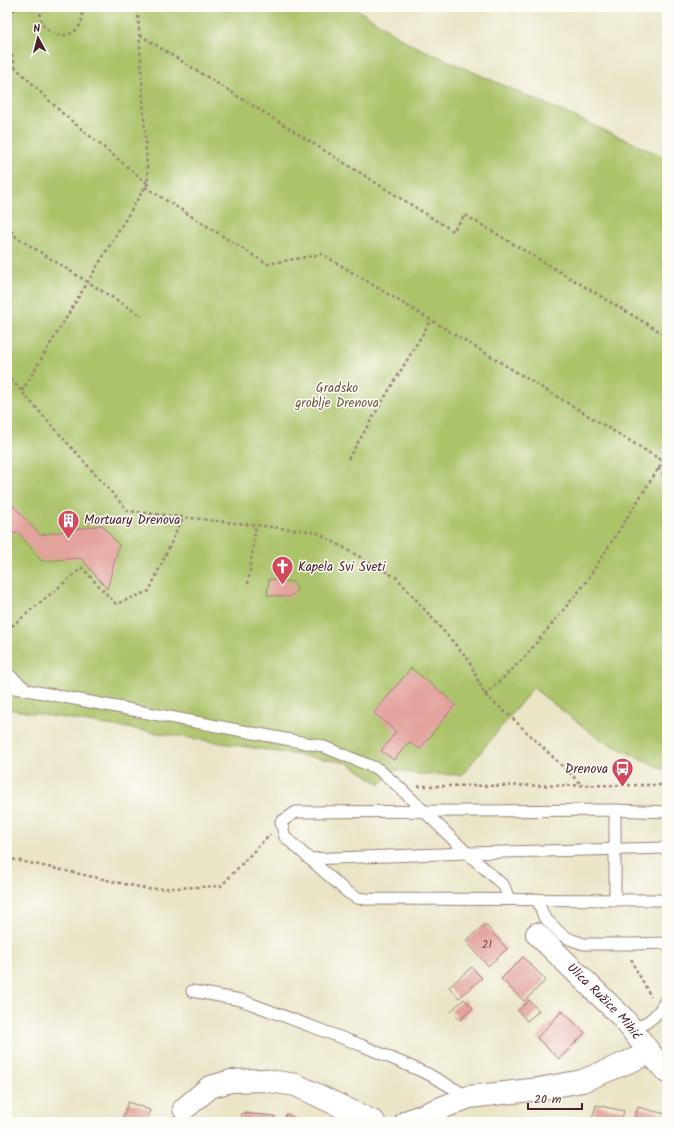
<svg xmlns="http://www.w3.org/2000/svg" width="674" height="1129" viewBox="0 0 674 1129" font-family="Kalam,sans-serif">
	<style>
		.green { fill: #abc369; stroke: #7a714a }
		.building { fill: #e3a29c }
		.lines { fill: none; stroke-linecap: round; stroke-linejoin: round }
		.service-casing { stroke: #9a8279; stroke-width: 13 }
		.minor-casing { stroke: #9a8279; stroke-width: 24 }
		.path { stroke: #9a8279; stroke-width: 2.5; stroke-dasharray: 3 3; stroke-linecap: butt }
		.service { stroke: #fff; stroke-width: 11 }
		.minor { stroke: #fff; stroke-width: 22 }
		.labels { text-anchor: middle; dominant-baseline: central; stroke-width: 3; stroke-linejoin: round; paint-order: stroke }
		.number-label { font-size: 11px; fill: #704047 }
		.park-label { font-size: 13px; fill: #6c5841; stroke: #fdfcf7 }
		.poi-label { font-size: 13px; fill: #4a1f2b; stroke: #fdfcf7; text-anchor: start }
		.street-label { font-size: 13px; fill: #4a1f2b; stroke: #fdfcf7 }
	</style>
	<rect width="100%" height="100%" fill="#fdfcf7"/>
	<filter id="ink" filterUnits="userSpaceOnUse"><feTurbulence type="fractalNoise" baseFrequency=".025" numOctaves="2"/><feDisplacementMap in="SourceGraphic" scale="8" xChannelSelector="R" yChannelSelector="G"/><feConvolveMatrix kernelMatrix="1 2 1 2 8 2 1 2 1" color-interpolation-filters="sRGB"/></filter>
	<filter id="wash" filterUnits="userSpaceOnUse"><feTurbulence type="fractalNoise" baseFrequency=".012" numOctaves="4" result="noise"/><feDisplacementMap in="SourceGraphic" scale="16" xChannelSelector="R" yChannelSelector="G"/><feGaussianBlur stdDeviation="0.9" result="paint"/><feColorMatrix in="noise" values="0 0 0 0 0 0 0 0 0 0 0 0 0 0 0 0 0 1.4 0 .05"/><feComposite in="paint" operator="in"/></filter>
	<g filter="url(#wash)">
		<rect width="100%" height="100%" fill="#eae5c7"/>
		<path class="green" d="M7 7H354L408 43 667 158V771L599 739 533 688 462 775 418 774 396 770 380 784 348 763 7 709Z"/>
		<g id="blocks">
			<g class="building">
				<path d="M7 499 40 535 102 525 119 545 107 589 81 558 41 561 19 533 7 534Z"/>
				<path d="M269 579 293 582 297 589 295 593 289 597 267 595Z"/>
				<path d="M411 668 446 696 447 698 455 705 420 749 409 742 394 760 381 751 396 732 374 713Z"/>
				<path d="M485 924 507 949 488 966 466 941Z"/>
				<path d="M523 957 546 980 524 1001 501 979Z"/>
				<path d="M472 967 482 978 459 998 449 987Z"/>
				<path d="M464 999 473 1008 460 1020 451 1011Z"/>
				<path d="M529 1000 539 1011 527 1021 518 1011Z"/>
				<path d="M562 1011 585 1033 559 1059 537 1038Z"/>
				<path d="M128 1102 150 1110 146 1122H121Z"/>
				<path d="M596 1105 624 1111 622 1118 634 1121 638 1107 665 1114 664 1122H591Z"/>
				<path d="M242 1113 275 1116 274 1122H241Z"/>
				<path d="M286 1114 304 1122H283Z"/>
			</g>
		</g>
	</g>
	<g filter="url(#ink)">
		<use href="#blocks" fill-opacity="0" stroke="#9a8279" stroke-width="1"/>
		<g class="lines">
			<defs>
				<g id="service">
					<path d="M7 673 27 690 322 746 378 769 398 786 467 853 504 886 509 899"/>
					<path d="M7 687 26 690"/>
					<path d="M615 810V900"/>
					<path d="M667 812 615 810 296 812 281 822 285 837 347 892 357 898 366 899 667 900"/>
					<path d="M309 859 467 853 667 848"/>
					<path d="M537 899 544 917 562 935 572 940 584 944H632L667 943"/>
					<path d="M192 991 241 1000 361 1045 428 1074 469 1097"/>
					<path d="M633 1031C651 1020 657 1017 667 998"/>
				</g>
				<g id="minor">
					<path id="s1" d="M537 934 623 1018 650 1053 667 1072"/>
					<path d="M184 1109 210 1087 231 1081 263 1080 296 1085 374 1122"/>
					<path d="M406 1122 469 1097 539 1089 582 1081 650 1053"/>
				</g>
			</defs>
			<use href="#service" class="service-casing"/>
			<use href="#minor" class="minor-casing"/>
			<g class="path">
				<path d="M42 7C32 30 67 47 80 25 83 19 83 13 80 7"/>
				<path d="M7 22 16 7"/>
				<path d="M140 35 453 231 465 215 667 336"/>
				<path d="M7 37 15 67 62 113 148 184"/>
				<path d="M145 187 267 264 322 254 663 461 667 466"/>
				<path d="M7 226 16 237 142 316"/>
				<path d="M7 375 128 511 316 532 397 578 468 659 485 695 510 716 582 785"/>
				<path d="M22 391 145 187 148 184 138 14 136 7"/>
				<path d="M348 459 431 320"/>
				<path d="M658 468 667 479"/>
				<path d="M248 584 256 525"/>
				<path d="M7 630 82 568 116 604 149 591 183 517"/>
				<path d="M485 695 523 659 584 585 667 455"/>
				<path d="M418 786 667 785"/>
				<path d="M7 858 148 889 221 886 270 834"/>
				<path d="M632 959V962L651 997"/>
			</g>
			<use href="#service" class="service"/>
			<use href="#minor" class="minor"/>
		</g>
	</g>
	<defs>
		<symbol id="building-pin" viewBox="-11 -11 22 30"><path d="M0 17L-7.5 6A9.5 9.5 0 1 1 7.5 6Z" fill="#d1495b" stroke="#fdfcf7"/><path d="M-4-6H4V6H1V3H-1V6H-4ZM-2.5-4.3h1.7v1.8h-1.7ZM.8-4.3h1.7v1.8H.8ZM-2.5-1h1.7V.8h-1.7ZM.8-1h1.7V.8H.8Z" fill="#fff"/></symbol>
		<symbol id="church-pin" viewBox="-11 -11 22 30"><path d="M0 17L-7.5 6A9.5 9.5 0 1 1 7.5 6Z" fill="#d1495b" stroke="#fdfcf7"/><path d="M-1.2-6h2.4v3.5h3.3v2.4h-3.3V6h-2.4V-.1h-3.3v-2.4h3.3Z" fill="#fff"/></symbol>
		<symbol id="bus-pin" viewBox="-11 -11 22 30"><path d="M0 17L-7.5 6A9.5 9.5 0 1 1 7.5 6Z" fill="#d1495b" stroke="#fdfcf7"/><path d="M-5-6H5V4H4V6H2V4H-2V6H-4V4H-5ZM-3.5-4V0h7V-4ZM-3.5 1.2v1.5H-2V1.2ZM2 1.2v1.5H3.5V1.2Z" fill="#fff"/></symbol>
	</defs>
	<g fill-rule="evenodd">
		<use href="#building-pin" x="56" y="508" width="25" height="34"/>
		<use href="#church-pin" x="270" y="554" width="25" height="34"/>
		<use href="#bus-pin" x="610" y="756" width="25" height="34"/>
	</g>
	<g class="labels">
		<g class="number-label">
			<text x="487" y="945">21</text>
		</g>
		<g class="park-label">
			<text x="337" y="388">Gradsko<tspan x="337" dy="15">groblje Drenova</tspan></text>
		</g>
		<g class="poi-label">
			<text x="84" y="520">Mortuary Drenova</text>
			<text x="298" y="567">Kapela Svi Sveti</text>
			<text x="608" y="769" text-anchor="end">Drenova</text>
		</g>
		<g class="street-label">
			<text stroke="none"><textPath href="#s1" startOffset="95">Ulica Ružice Mihić</textPath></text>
		</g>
	</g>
	<rect width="674" height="1129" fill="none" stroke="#fdfcf7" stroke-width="24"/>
	<g transform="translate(38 38) rotate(353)" stroke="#fdfcf7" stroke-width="3" paint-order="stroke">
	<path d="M0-3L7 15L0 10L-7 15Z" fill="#4a1f2b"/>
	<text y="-6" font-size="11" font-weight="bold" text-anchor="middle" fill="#4a1f2b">N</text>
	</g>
	<path d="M528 1103v6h54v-6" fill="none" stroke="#4a1f2b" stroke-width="2"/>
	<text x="534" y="1103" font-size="12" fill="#4a1f2b" stroke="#fdfcf7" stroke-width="3" paint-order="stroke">20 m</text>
</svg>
